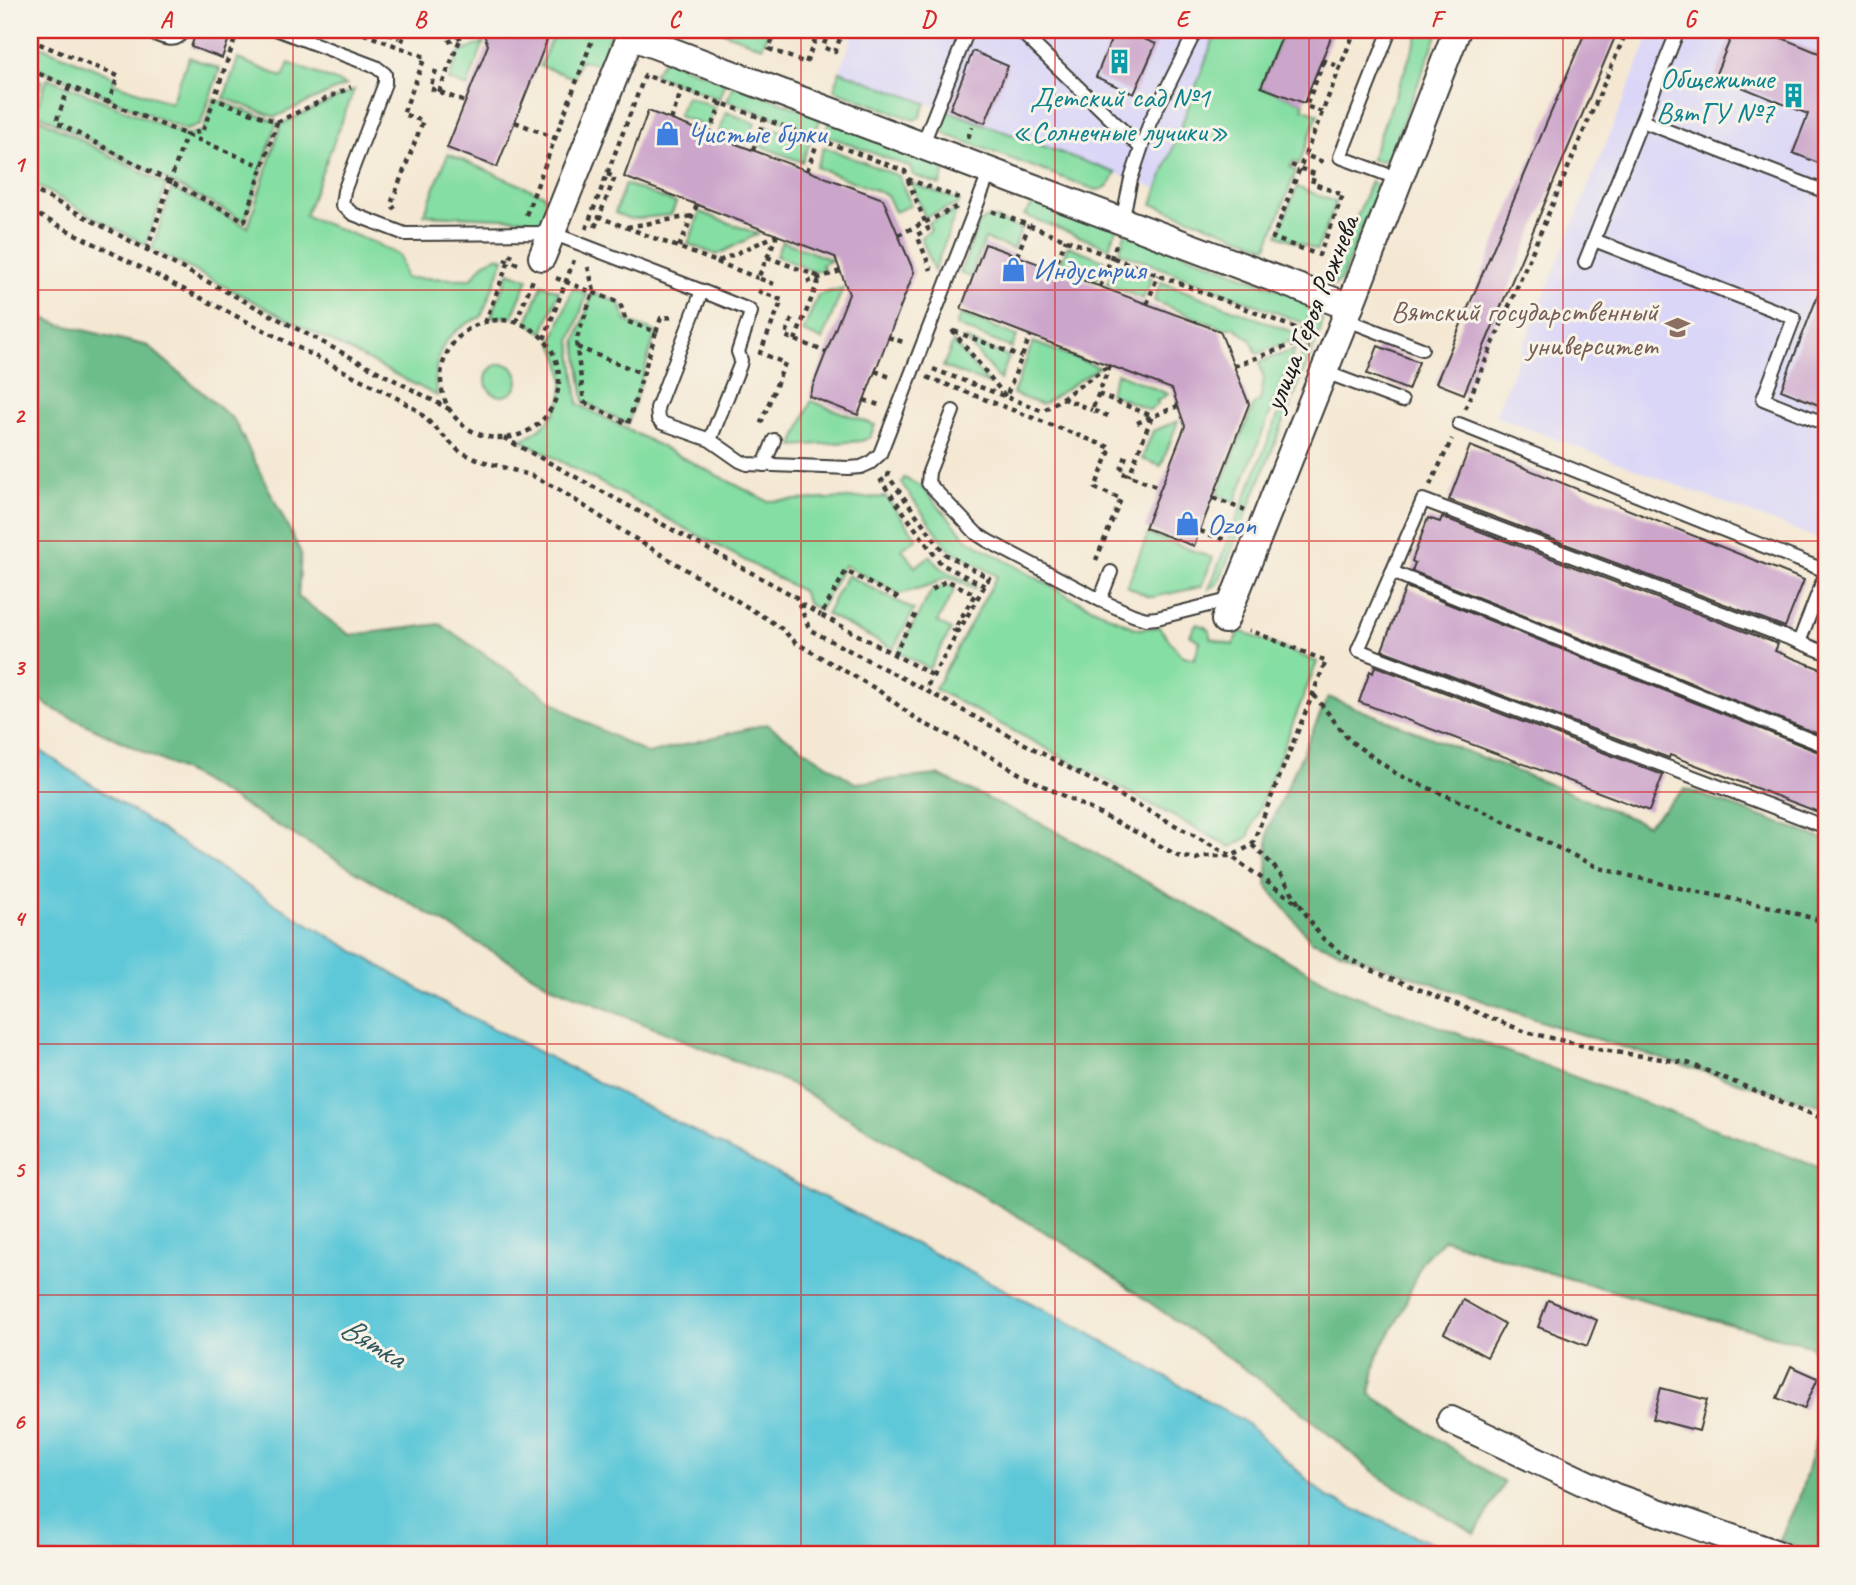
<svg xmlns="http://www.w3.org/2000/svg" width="1856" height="1585" viewBox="0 0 1856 1585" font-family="Caveat,sans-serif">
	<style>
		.built { fill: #dad6f7 }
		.green { fill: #85dea3; stroke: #507d60; stroke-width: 2 }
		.forest { fill: #6cbd89; stroke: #446c52; stroke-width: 2 }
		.water { fill: #5ec8d8; stroke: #3d727a; stroke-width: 2 }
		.building { fill: #cca5cb }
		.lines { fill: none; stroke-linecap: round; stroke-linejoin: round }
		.service-casing { stroke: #3c3b37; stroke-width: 16 }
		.minor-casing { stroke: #3c3b37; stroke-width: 30 }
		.path { stroke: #3c3b37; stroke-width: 4.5; stroke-dasharray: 5 5; stroke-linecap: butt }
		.service { stroke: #fff; stroke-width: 12 }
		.minor { stroke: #fff; stroke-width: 26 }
		.grid { fill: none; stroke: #d62828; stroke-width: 2; stroke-opacity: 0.55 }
		.labels { text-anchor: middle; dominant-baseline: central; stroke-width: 6; stroke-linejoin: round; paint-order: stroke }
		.culture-label { font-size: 30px; fill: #0d838f; stroke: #f7f3e8; text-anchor: end }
		.shop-label { font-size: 30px; fill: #366cbe; stroke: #f7f3e8; text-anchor: start }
		.education-label { font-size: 30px; fill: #785e54; stroke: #f7f3e8; text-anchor: end }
		.street-label { font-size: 30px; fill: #1c1c1c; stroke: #f7f3e8 }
		.water-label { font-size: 32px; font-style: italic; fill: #33585e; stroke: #f7f3e8 }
		.neatline { fill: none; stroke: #d62828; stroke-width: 2.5 }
		.grid-label { font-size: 23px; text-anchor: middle; font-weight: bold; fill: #d62828 }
	</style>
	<rect width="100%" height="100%" fill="#f7f3e8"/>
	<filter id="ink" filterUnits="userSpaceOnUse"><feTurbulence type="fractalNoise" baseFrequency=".0143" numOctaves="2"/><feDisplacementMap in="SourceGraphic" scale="14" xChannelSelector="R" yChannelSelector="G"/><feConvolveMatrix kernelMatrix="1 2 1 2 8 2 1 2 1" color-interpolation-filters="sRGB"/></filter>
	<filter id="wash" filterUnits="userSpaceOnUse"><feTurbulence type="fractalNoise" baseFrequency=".00686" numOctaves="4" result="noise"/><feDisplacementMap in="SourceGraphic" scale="28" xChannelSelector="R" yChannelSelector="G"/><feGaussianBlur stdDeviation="1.57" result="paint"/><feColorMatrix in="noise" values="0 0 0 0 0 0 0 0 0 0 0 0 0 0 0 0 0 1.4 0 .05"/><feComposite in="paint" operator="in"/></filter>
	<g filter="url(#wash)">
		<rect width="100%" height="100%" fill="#f4e8d3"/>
		<g class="built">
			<path d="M855 30H1217L1158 189 840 71Z"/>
			<path d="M1652 30H1826V551L1819 539 1495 416Z"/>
		</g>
		<g class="green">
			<path d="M555 30H612L600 61 596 64 580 60 574 78 540 66Z"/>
			<path d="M718 30H769L762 47Z"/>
			<path d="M1217 30H1285L1261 87 1304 103 1302 108 1318 114 1299 164 1293 161 1290 168 1296 171 1267 247 1152 204Z"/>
			<path d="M1420 30H1439L1390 155C1383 162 1379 162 1371 159Z"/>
			<path d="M30 42 115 77 113 83 171 103 189 57 220 69 200 125 186 130 30 65Z"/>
			<path d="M484 42 467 87 449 80 459 53Z"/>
			<path d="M238 59 283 77 289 63 346 85 275 117 224 98Z"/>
			<path d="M665 59 725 82 719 99 653 74Z"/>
			<path d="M840 71 926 103 920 117 914 120 834 90Z"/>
			<path d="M30 75 42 81 31 114 166 185 146 245 30 182Z"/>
			<path d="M48 78 186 135 203 131 214 99 277 122 245 221 35 112Z"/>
			<path d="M733 84 821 117 815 133 727 101Z"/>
			<path d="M354 90 305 216 375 243 397 254 400 256 405 278 471 279 485 262 499 256 504 259 481 317C443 332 431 356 437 396L152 249 172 188 248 227 281 124Z"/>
			<path d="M686 96 715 107 708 127 678 116Z"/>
			<path d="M945 110 1116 173C1110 184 1108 189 1096 190L947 135 943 130Z"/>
			<path d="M726 112 755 123 748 143 719 132Z"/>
			<path d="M830 121 947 164 940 185 913 175 910 167 825 135Z"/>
			<path d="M766 125 810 142 802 162 758 145Z"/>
			<path d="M824 147 899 176 911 205 895 212 887 195 816 167Z"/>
			<path d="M448 154 542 194C552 203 548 211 543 222L535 226H526L528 219 424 215Z"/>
			<path d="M1371 181 1375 184 1376 193 1341 280 1337 284 1329 288Z"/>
			<path d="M911 183 960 201 959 204 925 217Z"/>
			<path d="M625 184 676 203 671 215 630 219 615 213Z"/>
			<path d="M1297 187 1336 202 1317 250 1278 235Z"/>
			<path d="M1035 202 1117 227 1109 248 1024 215Z"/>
			<path d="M957 210 934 271 921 237 931 230 928 223Z"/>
			<path d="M700 212 758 234 717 255 688 244Z"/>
			<path d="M987 218H994L1021 229 1013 249 985 239 970 277 960 273 979 223Z"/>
			<path d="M1126 231 1314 303 1306 324 1119 252Z"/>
			<path d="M782 241 832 260 822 265 824 269 815 272 776 256Z"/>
			<path d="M1068 246 1104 260 1096 281 1059 266Z"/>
			<path d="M1115 264 1152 278 1143 299 1107 284Z"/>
			<path d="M509 272 528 279 512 317H491Z"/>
			<path d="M1161 282 1295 333V339L1257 354 1251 340 1234 327 1224 329 1154 301Z"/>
			<path d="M542 285 559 291 543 333 527 322Z"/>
			<path d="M573 288 587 294 571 340 578 404 767 501 886 497 917 538 902 549 915 567 930 556 942 569 976 586 974 589 954 579 945 577 933 584 900 594 844 565 820 610 808 604 802 591 521 440C564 419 574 385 552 342Z"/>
			<path d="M843 288 822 340 803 332 818 295Z"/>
			<path d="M593 293 620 303 626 321 656 332 628 424 584 402 576 341Z"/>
			<path d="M961 314 1017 336 1012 348 956 326Z"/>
			<path d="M1318 315 1322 320 1321 329 1220 579 1216 585 1209 589Z"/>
			<path d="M965 339 1009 357 1000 380Z"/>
			<path d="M953 342 989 384 943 367Z"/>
			<path d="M1033 342 1099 367 1042 405 1013 394Z"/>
			<path d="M1295 350 1235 502 1217 495 1254 404 1260 401 1264 379 1259 362Z"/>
			<circle cx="502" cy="380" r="16"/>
			<path d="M1117 373 1168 394 1157 401 1158 404 1149 410 1109 393Z"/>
			<path d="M811 401 875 425 870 437 862 441 793 446Z"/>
			<path d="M1178 421 1161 466 1142 459 1153 431Z"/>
			<path d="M904 478 921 486 967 539 1076 600 1137 629 1159 627 1181 655 1194 659 1200 642 1190 635 1196 624 1206 627 1210 631V638L1233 645 1240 631 1317 662 1248 837 1231 847 935 689 997 576 949 549 901 483Z"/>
			<path d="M1148 534 1213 558 1201 587 1153 597 1147 596 1127 586Z"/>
			<path d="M847 575 914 610 893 649 826 614Z"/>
			<path d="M948 585 955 589 937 622 951 630 929 669 898 652 932 590Z"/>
		</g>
		<g class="forest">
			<path d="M30 313 59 324 148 346 234 420 301 553 298 597 350 635 440 624 579 719 648 754 766 724 855 783 938 775 1046 826 1343 991 1826 1170V1372L1810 1345 1706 1318 1536 1269 1444 1239 1422 1261 1401 1314 1378 1354 1370 1394 1504 1483 1475 1534 1381 1478 1283 1396 1069 1246 787 1082 553 987 190 774 49 707 30 689Z"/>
			<path d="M1328 697 1544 782 1647 825 1685 789 1826 840V1107L1745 1084 1566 1030 1311 941 1267 886 1268 829Z"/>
			<path d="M1826 1405V1555H1817L1779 1541 1799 1498Z"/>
		</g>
		<path class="water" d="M30 744 278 906 441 1002 1076 1326 1245 1422 1325 1496 1458 1555H30Z"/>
		<g id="blocks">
			<g class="building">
				<path d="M197 30H232L222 58 191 47Z"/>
				<path d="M482 30H551L497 167 447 148 488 45Z"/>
				<path d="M1115 30H1123L1156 44 1134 94 1096 77Z"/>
				<path d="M1285 30H1334L1304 103 1261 87Z"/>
				<path d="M1586 30H1618L1464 394 1436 383Z"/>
				<path d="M1734 30H1762L1826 56V166L1793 153 1808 114 1715 76Z"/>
				<path d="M973 51 1008 66 985 123 950 109Z"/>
				<path d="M648 111 883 199 914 272 858 415 809 396 849 294 835 257 624 177Z"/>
				<path d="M985 244 1220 331 1249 404 1194 546 1145 528 1185 426 1172 389 961 309Z"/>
				<path d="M1825 277H1826V408L1781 390Z"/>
				<path d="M1378 346 1419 362 1408 390 1367 374Z"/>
				<path d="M1470 446 1804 580 1785 627 1449 500Z"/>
				<path d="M1442 517 1778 644 1775 651 1826 671V737L1412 571 1415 563 1412 561 1428 518 1440 522Z"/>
				<path d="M1406 587 1826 755V815L1670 755 1669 758 1382 650Z"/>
				<path d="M1375 666 1663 775 1649 811 1359 702 1370 671 1373 673Z"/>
				<path d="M1463 1300 1505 1324 1487 1357 1444 1333Z"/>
				<path d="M1548 1300 1597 1320 1587 1346 1538 1327Z"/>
				<path d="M1791 1366 1818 1378 1804 1409 1777 1398Z"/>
				<path d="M1661 1388 1707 1400 1699 1431 1653 1419Z"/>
			</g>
		</g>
	</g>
	<g filter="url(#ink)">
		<use href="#blocks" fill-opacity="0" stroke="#3c3b37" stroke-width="2"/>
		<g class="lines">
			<defs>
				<g id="service">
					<path d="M145 30C158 35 176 47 183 30"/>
					<path d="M278 30 376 67 385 74V83L344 191 342 205 353 214 405 234 552 233 702 291"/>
					<path d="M1019 30 1141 148"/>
					<path d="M1390 30 1340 157 1399 179"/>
					<path d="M1642 121 1826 192"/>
					<path d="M922 146 968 30"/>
					<path d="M1122 221 1131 179 1150 122 1196 30"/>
					<path d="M1594 240 1794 318 1763 399 1826 424"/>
					<path d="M1585 262 1678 30"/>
					<path d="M1345 319 1422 349"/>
					<path d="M1325 372 1402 401"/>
					<path d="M953 411 929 472 928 483 977 534 988 541 1100 600 1133 615 1146 619 1157 618 1233 599"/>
					<path d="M1459 424 1826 571"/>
					<path d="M710 440 740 365 741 360 738 352 751 312 749 310 702 291 657 408 658 419 662 423 710 440 740 461 747 464 849 468 861 467 870 463 880 454 990 171"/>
					<path d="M764 465 774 440"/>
					<path d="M1392 572 1358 650 1826 827"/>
					<path d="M1826 573 1799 642 1423 500 1392 572 1826 746"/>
					<path d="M1100 600 1111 572"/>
					<path d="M1799 642 1826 653"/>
				</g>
				<g id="minor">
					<path d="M631 36 1350 307"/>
					<path d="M542 257 633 30"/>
					<path d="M1225 620 1345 319 1457 30"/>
					<path d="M1451 1420 1615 1497 1780 1555"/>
				</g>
			</defs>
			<use href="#service" class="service-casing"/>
			<use href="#minor" class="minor-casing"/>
			<g class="path">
				<path d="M354 30 425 57 403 114 423 121 391 204 395 209"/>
				<path d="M379 30 399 38"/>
				<path d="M403 30 399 38 409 42"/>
				<path d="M776 30 769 49 806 63 819 30"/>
				<path d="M829 30 823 47 835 52 843 30"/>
				<path d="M30 40 118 76 108 103"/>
				<path d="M448 42 477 30"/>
				<path d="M1322 60 1340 67"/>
				<path d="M30 70 262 166"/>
				<path d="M436 70 430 88 465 102"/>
				<path d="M69 87 56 122 245 221 277 122 214 99"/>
				<path d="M439 92 461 37 443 30"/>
				<path d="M1322 112 1306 106 1324 61"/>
				<path d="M671 120 682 89"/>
				<path d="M277 122 351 87"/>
				<path d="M515 122 555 138"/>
				<path d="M709 134 722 102"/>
				<path d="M968 138 972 127"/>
				<path d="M753 150 764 119"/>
				<path d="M1323 162 1305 155 1355 30"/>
				<path d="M1291 165 1315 174 1312 183 1343 195 1319 255 1273 238 1305 155"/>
				<path d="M807 171 819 138"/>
				<path d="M607 174 615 177 599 217 717 262 777 235"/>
				<path d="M908 180 928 229 917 235 931 270"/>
				<path d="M30 188 449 409"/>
				<path d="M30 211 397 398 418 411 460 452 485 462 533 476 558 489 621 530 767 619 782 629 796 643 878 690 919 721 983 752 1020 774 1142 835 1178 856 1196 859 1204 856H1232L1240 863 1300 905 1321 937 1345 956 1371 970 1526 1032 1602 1050 1688 1063 1826 1120"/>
				<path d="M992 211 1311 334"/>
				<path d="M526 215 596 30"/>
				<path d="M595 227 599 217"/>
				<path d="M627 227 692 216"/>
				<path d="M586 229 645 75 905 171 908 179 961 199"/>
				<path d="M898 235 957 207"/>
				<path d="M679 247 697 205"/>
				<path d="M147 250 186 135 203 131 238 30"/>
				<path d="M1017 256 1029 225"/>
				<path d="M767 257 820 277 795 340"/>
				<path d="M504 259 518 264"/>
				<path d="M717 262 758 278"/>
				<path d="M1054 270 1066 239"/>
				<path d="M556 278 620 303 626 321 656 332 628 424 584 402 576 341 593 293 594 291 588 267"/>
				<path d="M807 282 840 271"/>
				<path d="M774 284 758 278 777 235"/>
				<path d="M1100 287 1116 245"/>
				<path d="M758 291 782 300 760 353 785 363 759 428"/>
				<path d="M1147 304 1158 275"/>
				<path d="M792 319 785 336 826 352"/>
				<circle cx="500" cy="379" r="59"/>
				<path d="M516 322 534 277"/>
				<path d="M485 323 513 250"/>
				<path d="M952 330 1006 397 1030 336"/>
				<path d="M954 331 1022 357"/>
				<path d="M656 332 661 318 673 317"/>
				<path d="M888 337 906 343"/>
				<path d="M544 339 574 260"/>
				<path d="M577 347 644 374"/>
				<path d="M1234 366 1302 341"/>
				<path d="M933 369 1043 411 1110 365"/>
				<path d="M875 371 890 377"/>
				<path d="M927 377 1111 448 1095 488 1121 499 1096 560"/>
				<path d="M1098 394 1152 416 1129 476"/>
				<path d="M1062 398 1092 410"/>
				<path d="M864 400 879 405"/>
				<path d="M1465 409 1627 30"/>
				<path d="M1108 416 1092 410 1110 365"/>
				<path d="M1137 423 1178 406"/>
				<path d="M504 438 796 597 810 630 925 690 1232 856 1252 845 1326 661 1249 630"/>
				<path d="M1126 456 1120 472 1161 488"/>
				<path d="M889 472 888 476 945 554 989 578 925 690"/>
				<path d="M884 479 881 481 941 564 985 586"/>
				<path d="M1430 485 1452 439"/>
				<path d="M1213 498 1245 510"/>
				<path d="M1200 531 1228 541"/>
				<path d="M932 590 944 582 948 581 975 594 954 630 959 632"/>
				<path d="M898 598 846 571 821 615 934 676"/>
				<path d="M801 604 821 615"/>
				<path d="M894 654 917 612"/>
				<path d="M1314 695 1349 740 1398 775 1485 812 1599 868 1671 886 1776 908 1826 922"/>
				<path d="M1252 845C1272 862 1287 881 1299 905"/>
			</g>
			<use href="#service" class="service"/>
			<use href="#minor" class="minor"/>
		</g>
	</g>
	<path class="grid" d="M293 30V1555M547 30V1555M801 30V1555M1055 30V1555M1309 30V1555M1563 30V1555M30 290H1826M30 541H1826M30 792H1826M30 1044H1826M30 1295H1826"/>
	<defs>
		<symbol id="building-bare" viewBox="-9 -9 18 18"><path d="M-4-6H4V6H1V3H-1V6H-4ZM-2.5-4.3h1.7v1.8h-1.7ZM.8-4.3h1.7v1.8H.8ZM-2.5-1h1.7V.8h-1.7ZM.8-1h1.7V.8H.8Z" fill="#0f9aa8" stroke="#f7f3e8" stroke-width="2.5" paint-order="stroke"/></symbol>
		<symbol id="shop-bare" viewBox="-9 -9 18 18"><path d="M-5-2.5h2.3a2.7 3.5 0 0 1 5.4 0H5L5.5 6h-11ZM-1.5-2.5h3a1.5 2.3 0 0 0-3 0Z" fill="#3f7fe0" stroke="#f7f3e8" stroke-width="2.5" paint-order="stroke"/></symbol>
		<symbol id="university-bare" viewBox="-9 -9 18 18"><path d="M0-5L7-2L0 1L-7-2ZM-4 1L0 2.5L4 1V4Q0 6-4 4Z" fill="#8d6e63" stroke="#f7f3e8" stroke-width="2.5" paint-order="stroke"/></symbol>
	</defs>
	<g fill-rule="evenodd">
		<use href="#building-bare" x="1102" y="44" width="35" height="35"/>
		<use href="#building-bare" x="1776" y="78" width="35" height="35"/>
		<use href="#shop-bare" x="650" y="116" width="35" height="35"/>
		<use href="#shop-bare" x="996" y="252" width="35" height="35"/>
		<use href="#university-bare" x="1660" y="310" width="35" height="35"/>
		<use href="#shop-bare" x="1170" y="506" width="35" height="35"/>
	</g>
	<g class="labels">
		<g class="culture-label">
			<text x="1774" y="78">Общежитие<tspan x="1774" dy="34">ВятГУ №7</tspan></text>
			<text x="1120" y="97" text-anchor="middle">Детский сад №1<tspan x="1120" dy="34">«Солнечные лучики»</tspan></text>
		</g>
		<g class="shop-label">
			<text x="687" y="133">Чистые булки</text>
			<text x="1033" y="269">Индустрия</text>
			<text x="1207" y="524">Ozon</text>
		</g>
		<g class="education-label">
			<text x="1658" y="311">Вятский государственный<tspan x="1658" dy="34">университет</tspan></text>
		</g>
		<g class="street-label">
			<text transform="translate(1311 313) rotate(-68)">улица Героя Рожнева</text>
		</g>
		<g class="water-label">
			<text transform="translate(373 1342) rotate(31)">Вятка</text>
		</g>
	</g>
	<rect width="1856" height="1585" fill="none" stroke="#f7f3e8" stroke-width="77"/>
	<rect x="38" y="38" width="1780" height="1508" class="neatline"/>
	<g class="grid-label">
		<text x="166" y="27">A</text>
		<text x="420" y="27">B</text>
		<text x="674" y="27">C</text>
		<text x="928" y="27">D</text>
		<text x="1182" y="27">E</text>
		<text x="1436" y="27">F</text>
		<text x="1690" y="27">G</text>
		<text x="19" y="172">1</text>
		<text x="19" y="423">2</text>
		<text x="19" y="675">3</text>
		<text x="19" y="926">4</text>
		<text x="19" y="1177">5</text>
		<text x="19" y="1429">6</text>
	</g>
</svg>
